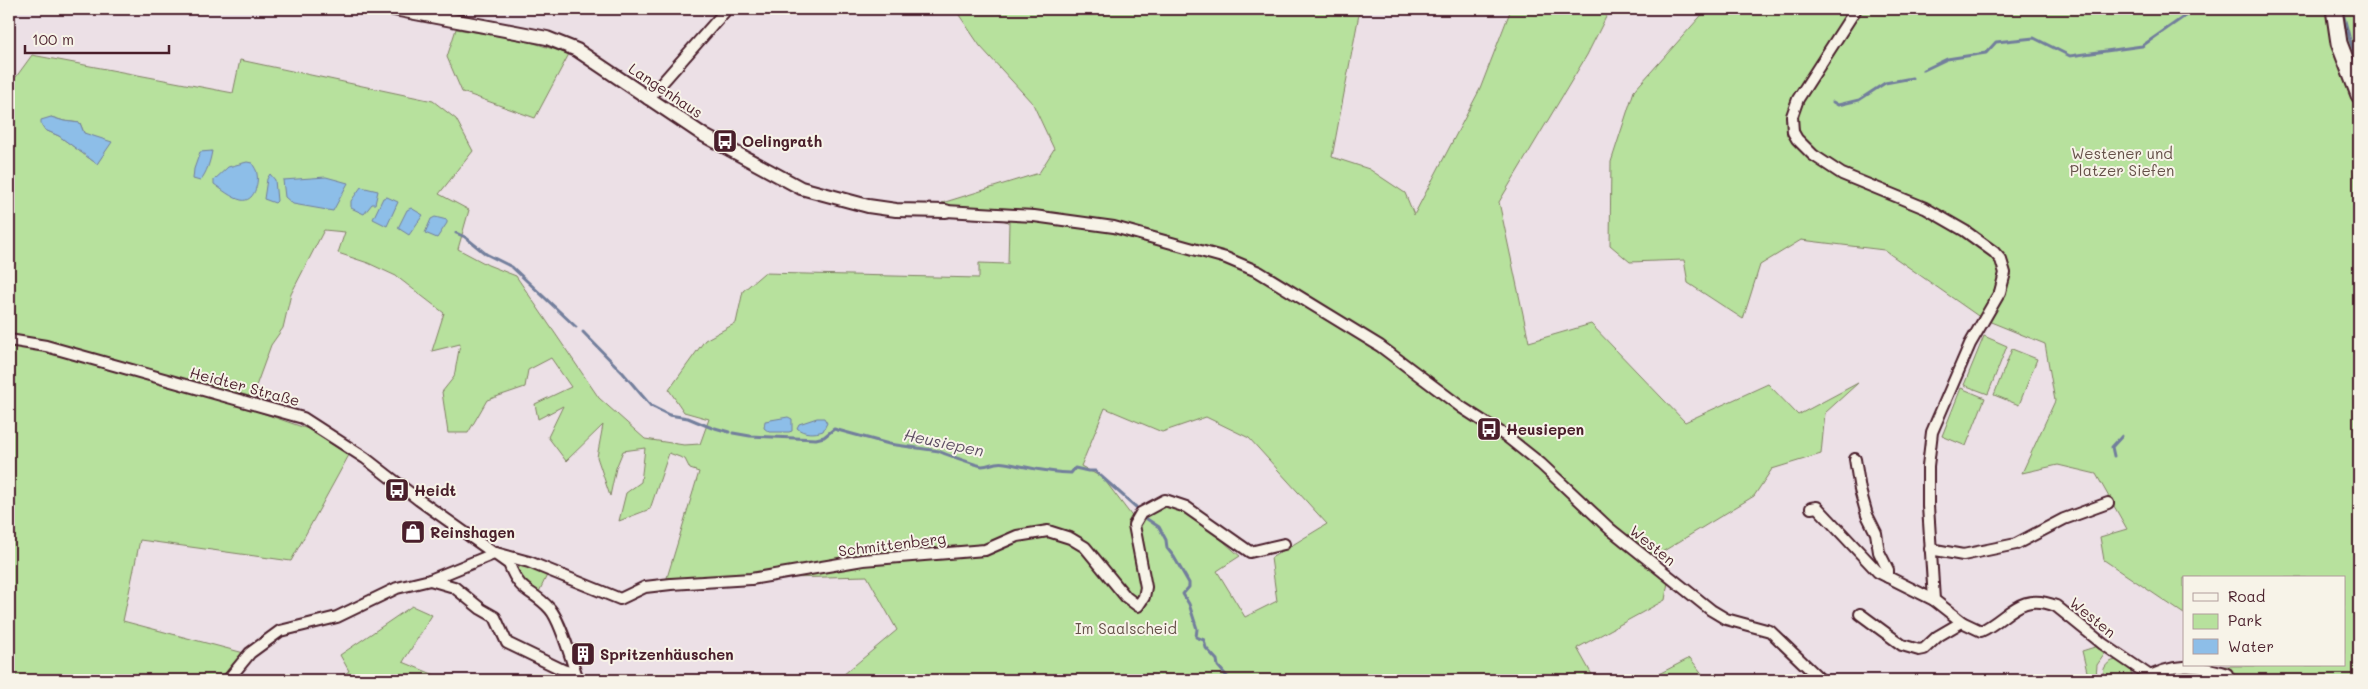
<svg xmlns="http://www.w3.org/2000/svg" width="2368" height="689" viewBox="0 0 2368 689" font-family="Mali,sans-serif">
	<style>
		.green { fill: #b7e19d; stroke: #808064; fill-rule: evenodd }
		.water { fill: #8dbee8; stroke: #727e9c }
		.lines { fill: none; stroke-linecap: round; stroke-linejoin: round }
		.stream { stroke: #727e9c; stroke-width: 3 }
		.minor-casing { stroke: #4a1f2b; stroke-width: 14 }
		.tertiary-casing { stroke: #4a1f2b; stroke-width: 16 }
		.secondary-casing { stroke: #4a1f2b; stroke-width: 19 }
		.minor { stroke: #f7f3e8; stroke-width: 10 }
		.tertiary { stroke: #f7f3e8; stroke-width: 12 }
		.secondary { stroke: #f7f3e8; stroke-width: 15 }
		.labels { text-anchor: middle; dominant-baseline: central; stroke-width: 4; stroke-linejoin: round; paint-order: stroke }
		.street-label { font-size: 15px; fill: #4a1f2b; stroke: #f7f3e8 }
		.poi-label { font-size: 15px; font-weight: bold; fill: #4a1f2b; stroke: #f7f3e8; text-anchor: start }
		.park-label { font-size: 15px; fill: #655048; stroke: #f7f3e8 }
		.water-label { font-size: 16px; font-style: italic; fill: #5e4f64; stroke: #f7f3e8 }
	</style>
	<rect width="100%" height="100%" fill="#ece0e6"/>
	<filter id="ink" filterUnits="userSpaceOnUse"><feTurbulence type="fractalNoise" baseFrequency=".02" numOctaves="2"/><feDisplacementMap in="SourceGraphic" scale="10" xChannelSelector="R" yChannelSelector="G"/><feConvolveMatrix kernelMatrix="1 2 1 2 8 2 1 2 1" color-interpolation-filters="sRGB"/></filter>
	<g filter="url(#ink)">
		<g class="green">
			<path d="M955 9H1360L1332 157 1369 169 1405 193 1414 215 1480 89 1511 9H1610L1587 55 1499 202 1529 342 1591 324 1685 422 1768 384 1798 415 1858 383 1825 413 1821 454 1772 469 1754 496 1644 563 1668 582 1665 600 1577 648 1595 680H837L897 630 867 576 666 581 699 472 690 469 685 459 669 453 650 509 619 521 626 493 641 482 645 448 623 451 616 468 610 496 597 457 603 425 566 461 548 437 563 406 538 419 535 404 571 387 551 358 528 370 525 387 487 400 468 433H448L442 392 454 377 460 344 432 351 444 313 396 276 368 263 338 253 345 232 324 230 291 294 283 328 271 345 248 408 308 429 349 455 291 561 140 540 123 621 244 653 224 680H9V78L16 77 32 55 233 93 240 60 433 101 456 119 473 151 439 194 469 210 458 249 488 265 516 276 599 398 645 439 684 445 700 444 709 419 684 412 669 390 705 340 736 323 743 291 764 273 979 278V263L1008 264 1009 222 942 203 1039 173 1054 149 1033 104 980 46ZM51 117 64 121 80 123 84 133 103 154 97 164 59 136 45 130ZM1105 408 1162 432 1206 417 1249 438 1327 524 1271 558 1277 601 1245 617 1217 571 1240 556C1224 543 1187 505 1166 506 1154 506 1144 515 1137 523L1103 478 1081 466Z"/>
			<path d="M1707 9H2359V680H2245L2222 666 2344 665V578H2184V614L2104 560 2100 537 2127 529 2096 474 2058 465 2022 473 2055 401 2045 344 1981 318 1884 250 1801 240 1760 265 1743 319 1688 283 1684 260 1630 262 1610 245 1611 162 1634 91Z"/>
			<path d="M456 29 524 40 569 54 535 118 462 92 447 57Z"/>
			<path d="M1984 336 2007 346 1988 394 1964 385Z"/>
			<path d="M2012 349 2037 359 2019 405 1994 395Z"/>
			<path d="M1961 388 1985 398 1966 446 1942 436Z"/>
			<path d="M524 565 548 573 538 594 534 593 516 572 519 567Z"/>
			<path d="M412 606 432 615 403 662 447 680H336L349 671 340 655Z"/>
			<path d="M2098 646 2106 652 2097 665 2096 678 2089 680 2082 651Z"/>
			<path d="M1690 658 1707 680H1647Z"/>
			<path d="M2116 660 2128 666 2132 674 2131 680H2103C2102 670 2105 662 2116 660Z"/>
		</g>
		<g class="water">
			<path d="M51 117 64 121 80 123 84 133 112 142 97 164 59 136 45 130 41 124V120Z"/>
			<path d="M212 151C210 162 207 172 200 181L193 179 194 169 200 152Z"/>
			<path d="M247 162 252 163C254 167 257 170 257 174 259 183 254 203 241 200 232 198 221 189 214 184V180L228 167Z"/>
			<path d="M270 174 275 180 277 201 275 203 264 199 267 179Z"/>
			<path d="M326 177 348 183 333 211 293 204 285 197 283 180Z"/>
			<path d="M361 187 378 191 375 204H372L364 214 351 208V201Z"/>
			<path d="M387 197 398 202 387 226 373 219 383 198Z"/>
			<path d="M411 208 423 215 409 235 398 228 407 210Z"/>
			<path d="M435 217 447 220V223L437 238 425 233 431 219Z"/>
			<path d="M788 417 792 419V431L789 432H769L764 428 765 421Z"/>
			<path d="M817 418H824L827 423 823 431C815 434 803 434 797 428L799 424Z"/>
		</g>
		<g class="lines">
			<g class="stream">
				<path d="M2342 9 2350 40 2359 65"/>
				<path d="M1924 70 1947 59 1986 53 1996 42 2034 38 2070 56 2142 46 2195 9"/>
				<path d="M1833 102 1838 105 1859 100 1885 83 1912 78"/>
				<path d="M456 233 465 237 486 254 512 267 576 327"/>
				<path d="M583 332 623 373 651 406 669 415 688 418 712 428"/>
				<path d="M715 428 729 432"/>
				<path d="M733 433 750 436 816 439 824 437 834 429 889 444 939 451C941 453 977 465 982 466 991 466 993 461 1005 463 1027 467 1048 473 1071 473L1075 468 1088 471H1095L1136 507"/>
				<path d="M2114 456 2112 447 2122 436"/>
				<path d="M1147 519 1159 527 1166 540 1167 548 1174 557 1189 583V587L1183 594 1189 604 1197 629 1196 637 1204 640 1206 648 1217 660 1218 666 1230 680"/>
			</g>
			<defs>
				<g id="minor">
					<path d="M1856 9 1798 99 1792 116 1793 132 1797 139 1813 155 1842 174 1925 208 1965 231 1994 252 2001 260 2005 273 2000 292 1970 344 1932 432 1928 466V506L1934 600 1962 622 1981 631C2009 618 2019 591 2056 606L2103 644 2150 676"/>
					<path d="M648 99 727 9"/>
					<path d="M946 211 1034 216 1114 227 1226 258 1259 272 1380 346 1461 407 1506 436 1541 464 1610 529 1711 610 1726 619 1770 631 1821 680"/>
					<path d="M9 340 46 346 303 418 365 458 419 500 509 564C521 595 531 588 550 609 560 620 571 658 576 674"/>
					<path d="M1855 459 1860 490 1867 515 1876 533 1879 552 1888 570V577L1934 600"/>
					<path d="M1811 508 1817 507 1878 572 1888 577"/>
					<path d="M1930 549 1963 555 2016 544 2064 519 2108 503"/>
					<path d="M496 553 529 562 620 599 645 587 671 584 751 579 863 560 985 550 1017 536 1048 531 1070 538 1085 547 1126 597 1138 606 1144 597 1146 587 1134 525 1141 513 1165 500 1186 507 1250 552 1284 544"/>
					<path d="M430 580 454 587 481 609 495 617 507 643 563 670 576 674"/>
					<path d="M1860 614 1902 645 1919 650 1924 649 1938 636 1962 622"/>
					<path d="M228 680 250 653 280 631 337 617 397 588 430 580 496 553"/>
					<path d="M2143 680C2171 663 2197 664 2227 674"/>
				</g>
				<path id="tertiary" d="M394 9 547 38 577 50 705 136 801 188 868 206 896 210 946 211"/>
				<path id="secondary" d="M2334 9 2339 43 2359 95"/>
			</defs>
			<use href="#minor" class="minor-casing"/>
			<use href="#tertiary" class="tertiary-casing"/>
			<use href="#secondary" class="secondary-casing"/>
			<use href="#minor" class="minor"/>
			<use href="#tertiary" class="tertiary"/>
			<use href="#secondary" class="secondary"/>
		</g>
	</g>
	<defs>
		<symbol id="bus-square" viewBox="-11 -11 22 22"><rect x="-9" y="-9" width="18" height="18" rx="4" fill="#4a1f2b" stroke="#f7f3e8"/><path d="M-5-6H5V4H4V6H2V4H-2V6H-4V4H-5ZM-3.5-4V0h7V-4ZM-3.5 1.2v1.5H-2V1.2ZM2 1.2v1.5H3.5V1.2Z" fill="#fff"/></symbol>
		<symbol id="shop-square" viewBox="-11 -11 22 22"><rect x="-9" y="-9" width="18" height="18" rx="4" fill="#4a1f2b" stroke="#f7f3e8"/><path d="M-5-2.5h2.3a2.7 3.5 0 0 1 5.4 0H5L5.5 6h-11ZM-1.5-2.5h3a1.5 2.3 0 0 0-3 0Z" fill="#fff"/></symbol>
		<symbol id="building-square" viewBox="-11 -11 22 22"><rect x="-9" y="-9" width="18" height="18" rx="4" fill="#4a1f2b" stroke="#f7f3e8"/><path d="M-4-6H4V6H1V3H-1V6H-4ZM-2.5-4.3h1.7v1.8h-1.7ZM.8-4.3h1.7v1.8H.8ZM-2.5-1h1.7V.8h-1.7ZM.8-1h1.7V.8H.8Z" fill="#fff"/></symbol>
	</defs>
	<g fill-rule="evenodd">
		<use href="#bus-square" x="711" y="127" width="28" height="28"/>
		<use href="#bus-square" x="1475" y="415" width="28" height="28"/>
		<use href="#bus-square" x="383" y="476" width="28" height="28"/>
		<use href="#shop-square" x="399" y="518" width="28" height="28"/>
		<use href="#building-square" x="569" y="640" width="28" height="28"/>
	</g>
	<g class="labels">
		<g class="street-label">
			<text transform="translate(666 90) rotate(34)">Langenhaus</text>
			<text transform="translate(245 386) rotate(15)">Heidter Straße</text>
			<text transform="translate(892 544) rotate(-7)">Schmittenberg</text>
			<text transform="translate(1653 545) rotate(39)">Westen</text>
			<text transform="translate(2093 617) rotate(39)">Westen</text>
		</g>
		<g class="poi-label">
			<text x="742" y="141">Oelingrath</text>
			<text x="1506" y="429">Heusiepen</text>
			<text x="414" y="490">Heidt</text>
			<text x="430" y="532">Reinshagen</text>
			<text x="600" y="654">Spritzenhäuschen</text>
		</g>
		<g class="park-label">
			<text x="2122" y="153">Westener und<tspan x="2122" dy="17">Platzer Siefen</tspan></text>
			<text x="1126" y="628">Im Saalscheid</text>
		</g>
		<g class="water-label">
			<text transform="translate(944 442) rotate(12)">Heusiepen</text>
		</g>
	</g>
	<rect width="2368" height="689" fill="none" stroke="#f7f3e8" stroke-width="30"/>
	<rect x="15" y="15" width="2338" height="659" fill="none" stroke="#4a1f2b" stroke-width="2" filter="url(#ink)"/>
	<rect x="2183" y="576" width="162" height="90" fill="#f7f3e8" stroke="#b29e9c"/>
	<rect x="2193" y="593" width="25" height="8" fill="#f7f3e8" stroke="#b29e9c"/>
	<text x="2228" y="602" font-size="15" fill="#4a1f2b">Road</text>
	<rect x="2193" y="614" width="25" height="15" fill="#b7e19d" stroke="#b29e9c"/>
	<text x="2228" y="626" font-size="15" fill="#4a1f2b">Park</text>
	<rect x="2193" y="639" width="25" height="15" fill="#8dbee8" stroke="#b29e9c"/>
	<text x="2228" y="652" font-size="15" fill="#4a1f2b">Water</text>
	<path d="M25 45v8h144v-8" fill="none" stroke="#4a1f2b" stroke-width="2.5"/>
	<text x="32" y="45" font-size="15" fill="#4a1f2b" stroke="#f7f3e8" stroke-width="4" paint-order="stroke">100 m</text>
</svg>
